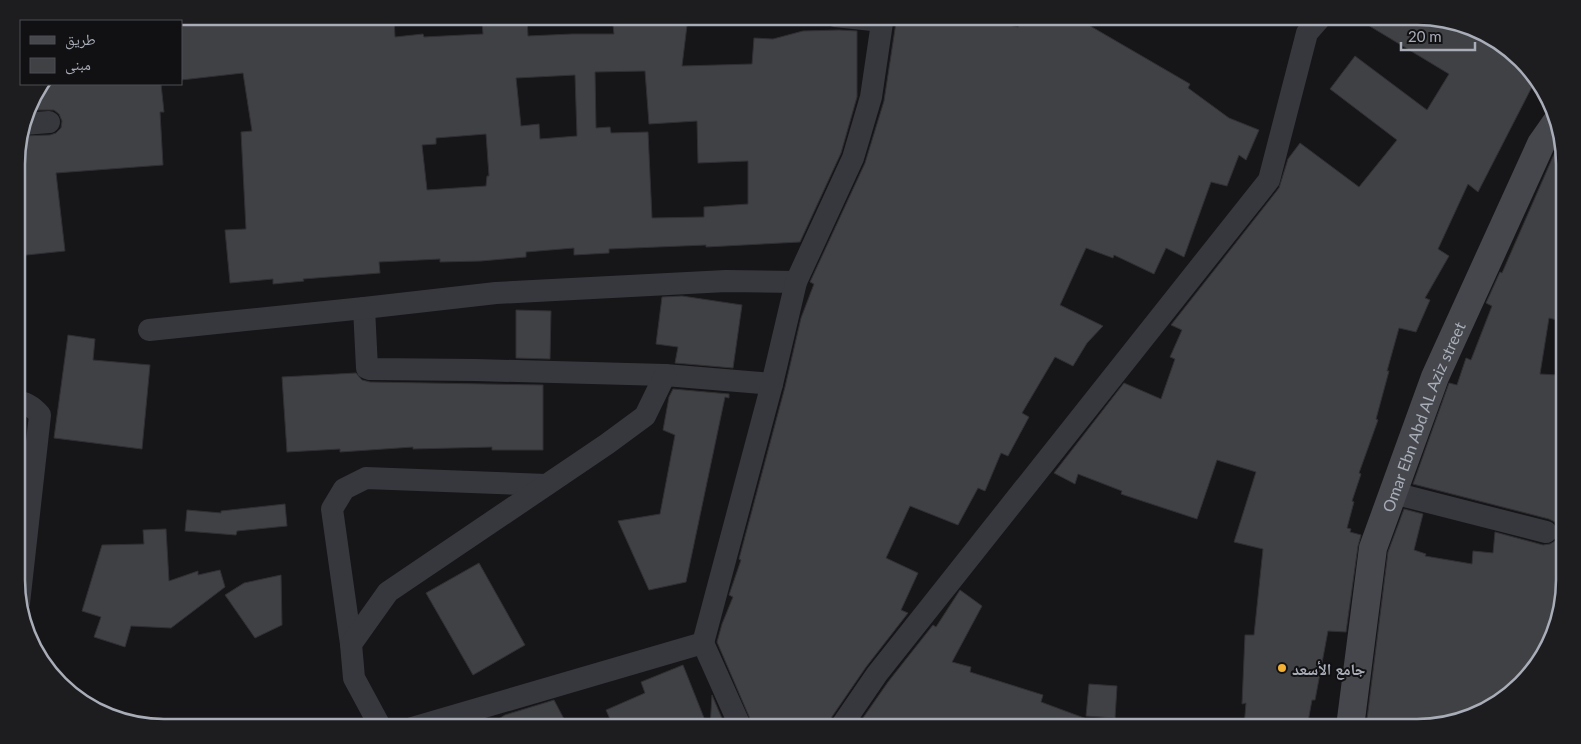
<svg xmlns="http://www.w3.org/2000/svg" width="1581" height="744" viewBox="0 0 1581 744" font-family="Lato,'Noto Naskh Arabic',sans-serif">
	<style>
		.building { fill: #404145; stroke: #303034; fill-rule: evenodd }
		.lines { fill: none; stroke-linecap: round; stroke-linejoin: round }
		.street { stroke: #37383d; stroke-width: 22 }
		.secondary { stroke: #45474d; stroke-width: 28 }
		.poi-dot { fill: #f2b134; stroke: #111113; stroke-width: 2 }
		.labels { text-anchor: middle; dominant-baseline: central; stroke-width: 4; stroke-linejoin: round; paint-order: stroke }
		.street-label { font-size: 16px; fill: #a8adb8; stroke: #111113 }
		.poi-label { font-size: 16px; font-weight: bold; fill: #a8adb8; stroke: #111113; text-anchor: start }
		.rim { fill: none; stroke: #a8adb8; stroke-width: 2.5 }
	</style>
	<rect width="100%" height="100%" fill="#161618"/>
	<g class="building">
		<path d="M181 16H260L261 21 313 16H394L395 37 423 34 424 37 483 34 482 22 527 19 528 36 572 34H614L613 25 647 24 646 20 688 17 682 66 752 64 754 38 773 39 803 31 839 30 857 31V97L841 153 800 242 706 247V245L609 249V253L574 255V248L526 252V257L481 261 440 262V259L379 262 380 273 303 279 304 281 273 284V279L230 283 225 230 246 229 241 132 252 131 243 73 181 80ZM645 71 649 124 697 121 698 163 748 161V204L704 207V217L652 218 648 132 611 133 610 127 596 128 595 72ZM575 75 577 136 540 139 539 124 521 126 516 78ZM486 134 489 176H487L486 186 427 190 422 145 436 144V138Z"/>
		<path d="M897 16H936L963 24 965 17 1018 27 1021 16H1073L1190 84 1188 88 1229 118 1259 130 1246 160 1239 155 1227 186 1211 182 1184 257 1166 248 1154 274 1114 255 1113 258 1086 248 1060 305 1103 326 1087 343 1073 366 1055 357 1022 413 1029 417 1008 456 1001 453 985 491 978 488 958 525 910 506 886 558 918 573 901 610 908 613 866 667 829 721 827 728H754L717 642 722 624 733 597 729 595 741 560 739 559 785 387 801 318 814 284 810 282 865 163 884 101Z"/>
		<path d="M1353 16H1417L1474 28 1498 46 1496 48 1534 74 1536 79 1478 192 1468 184 1438 249 1449 256 1425 298 1430 300 1416 332 1399 328 1387 371H1389L1376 419 1378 420 1359 473 1361 474 1352 501 1354 502 1347 528 1351 529 1350 532 1361 535 1358 546 1346 632 1328 631 1315 700H1312L1307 727H1244L1246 703 1242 704 1245 635H1254L1263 549 1234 542 1256 472 1217 460 1197 519 1121 494 1122 491 1078 474 1075 484 1054 473 1124 383 1161 399 1175 359 1170 357 1182 330 1171 325 1279 188 1288 159 1300 143 1359 187 1397 140 1330 89 1355 56 1427 110 1449 74Z"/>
		<path d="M43 84H161L164 112H160L163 165 56 173 65 251 17 256V154L21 136 50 135 56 133 61 128 62 121 59 114 54 110H32L31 99Z"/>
		<path d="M1562 141 1564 145V295L1557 320 1549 318 1540 374 1558 375 1556 439 1564 438 1565 580 1553 637 1499 703 1427 727H1366L1388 552 1404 509 1423 514 1414 550 1426 554 1425 556 1472 564 1473 551 1493 553 1495 532 1543 545 1550 544 1555 541 1559 536 1558 528 1555 522 1549 519 1413 484 1449 383 1457 385 1466 358 1471 360 1492 306 1486 303 1500 272 1502 273 1555 152Z"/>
		<path d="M682 296 742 305 733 368 675 363 678 347 656 344 662 297Z"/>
		<path d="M516 310 551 311 550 359 516 358Z"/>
		<path d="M68 335 95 339 93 360 150 365 142 449 54 438Z"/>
		<path d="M356 373 362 380 370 382 543 385V450H492V447L413 449V447L340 452V449L287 452 282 377Z"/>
		<path d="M673 389 729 394V398L725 397 686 582 649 590 618 521 660 514 675 435 663 430 669 397Z"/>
		<path d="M285 504 287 526 237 531 236 535 185 531 187 510 221 513V511Z"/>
		<path d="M166 529 169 581 198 571V575L220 570 225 587 171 628 131 626 125 647 94 637 101 617 82 611 102 545 144 544 143 530Z"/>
		<path d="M479 563 525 645 473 675 426 593Z"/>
		<path d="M281 575 282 625 255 638 225 595 244 583Z"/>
		<path d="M960 590 982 606 952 662 971 667 970 672 1043 695 1041 702 1103 725V728H989L966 720 963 728H856L888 682 933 625 936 627Z"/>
		<path d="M683 665 708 728H614L606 710 645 693 641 682Z"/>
		<path d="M1089 684 1117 686 1115 718 1086 716Z"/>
		<path d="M712 695 726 728H710Z"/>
		<path d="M554 700 564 719 549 728H484L505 715Z"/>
	</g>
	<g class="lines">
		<g class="street">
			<path d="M835 16 882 21"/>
			<path d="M24 124 49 122"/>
			<path d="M364 308 367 368 370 369 475 370 665 375 772 384"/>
			<path d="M149 330 364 308 496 293 726 281 796 282"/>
			<path d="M17 402C27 402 34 408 40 415L19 603"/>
			<path d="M1393 493 1546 532"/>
			<path d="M703 643 741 728"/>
			<path d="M351 644 332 509 344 489 366 478 546 485"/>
			<path d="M381 728 354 678 351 644 388 592 607 444 645 416 665 375"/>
			<path d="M412 728 703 643 772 384 796 282 853 158 871 97 883 16"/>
			<path d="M840 728 877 674 1269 180 1307 33 1322 16"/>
		</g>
		<path class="secondary" id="s1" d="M1350 727 1373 548 1435 377 1541 144 1555 124"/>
	</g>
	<circle class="poi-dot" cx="1282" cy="668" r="5"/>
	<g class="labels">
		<g class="street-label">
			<text stroke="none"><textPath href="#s1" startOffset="321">Omar Ebn Abd AL Aziz street</textPath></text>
		</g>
		<g class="poi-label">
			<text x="1292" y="668">جامع الأسعد</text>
		</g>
	</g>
	<path d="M0 0H1581V744H0ZM164 25H1417A139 139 0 0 1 1556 164V580A139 139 0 0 1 1417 719H164A139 139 0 0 1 25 580V164A139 139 0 0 1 164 25Z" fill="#1d1d20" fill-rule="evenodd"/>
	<path class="rim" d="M164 25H1417A139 139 0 0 1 1556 164V580A139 139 0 0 1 1417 719H164A139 139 0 0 1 25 580V164A139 139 0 0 1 164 25Z"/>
	<rect x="20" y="20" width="162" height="65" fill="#111113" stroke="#4d4f55"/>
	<rect x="30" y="36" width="25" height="8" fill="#45474d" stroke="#4d4f55"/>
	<text x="65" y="45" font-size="15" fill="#a8adb8">طريق</text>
	<rect x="30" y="58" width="25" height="15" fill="#404145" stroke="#4d4f55"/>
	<text x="65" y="70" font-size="15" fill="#a8adb8">مبنى</text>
	<path d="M1401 42v8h74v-8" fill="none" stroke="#a8adb8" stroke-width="2.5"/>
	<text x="1408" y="42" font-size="15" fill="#a8adb8" stroke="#111113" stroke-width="4" paint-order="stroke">20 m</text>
</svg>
